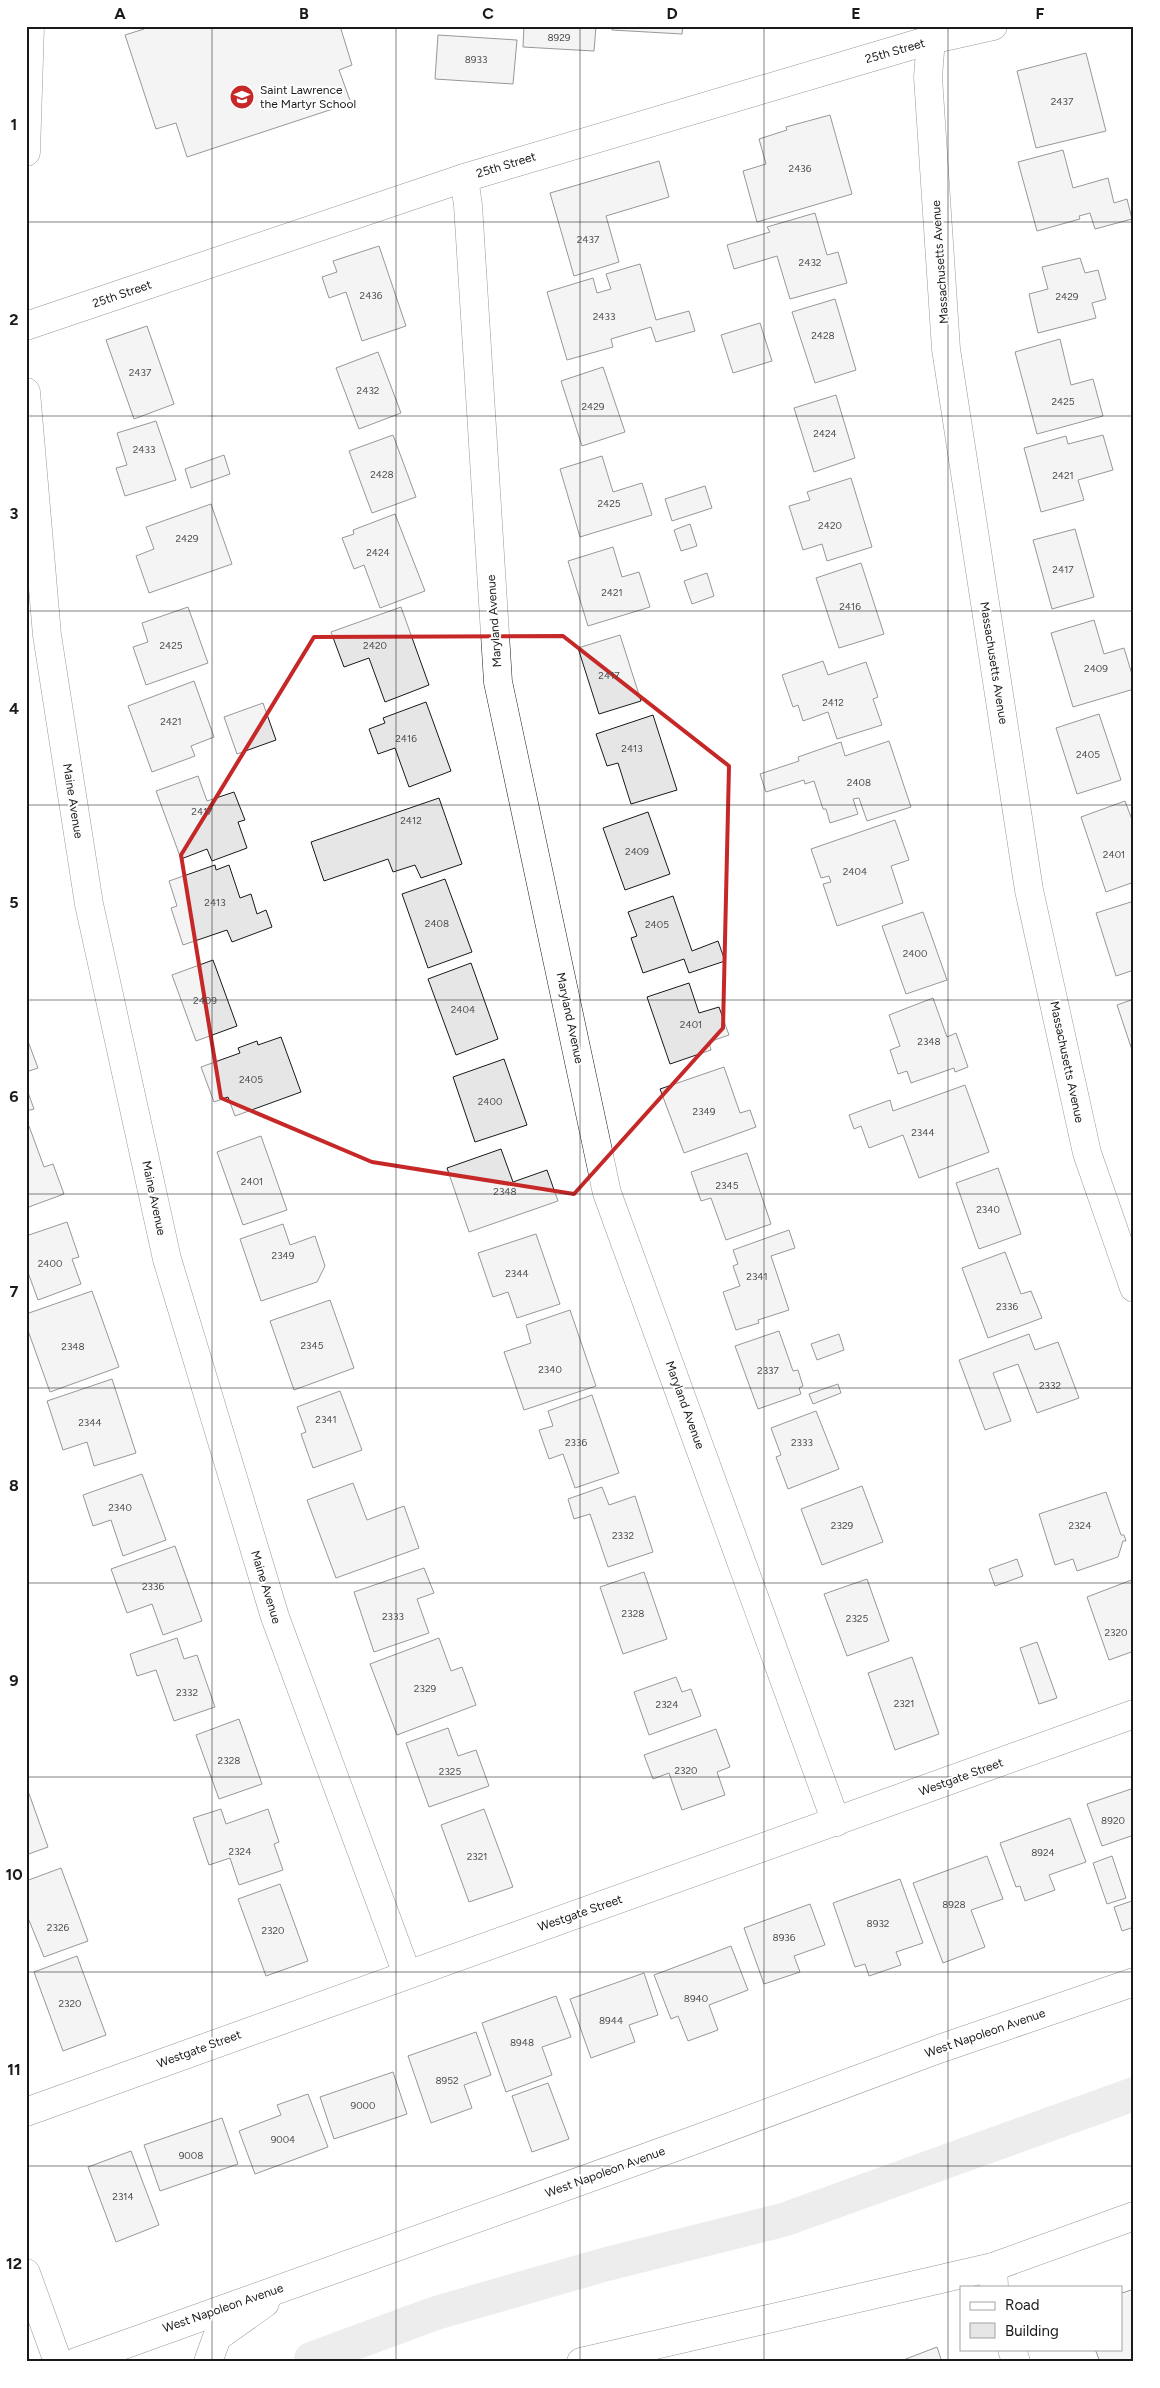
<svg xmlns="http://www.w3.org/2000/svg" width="1160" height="2388" viewBox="0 0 1160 2388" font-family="Figtree,sans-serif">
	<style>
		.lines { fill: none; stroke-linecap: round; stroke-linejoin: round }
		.canal { stroke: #d7d7d7; stroke-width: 34 }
		.building { fill: #e6e6e6; stroke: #1a1a1a }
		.minor-casing { stroke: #1a1a1a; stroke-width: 29 }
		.tertiary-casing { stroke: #1a1a1a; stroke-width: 29 }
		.secondary-casing { stroke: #1a1a1a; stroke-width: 29 }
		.minor { stroke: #fff; stroke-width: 28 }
		.tertiary { stroke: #fff; stroke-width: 28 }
		.secondary { stroke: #fff; stroke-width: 28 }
		.marked { fill: none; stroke: #c62828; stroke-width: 4; stroke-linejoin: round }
		.grid { fill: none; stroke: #1a1a1a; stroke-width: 1; stroke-opacity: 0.55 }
		.labels { text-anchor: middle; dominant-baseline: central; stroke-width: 4; stroke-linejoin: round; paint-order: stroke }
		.number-label { font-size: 10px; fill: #4d4d4d }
		.street-label { font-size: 12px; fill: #1a1a1a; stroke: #fff }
		.poi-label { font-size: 12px; fill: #1a1a1a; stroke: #fff; text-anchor: start }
		.neatline { fill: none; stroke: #1a1a1a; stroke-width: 2 }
		.grid-label { font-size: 16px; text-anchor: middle; font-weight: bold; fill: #1a1a1a }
	</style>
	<rect width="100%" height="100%" fill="#fff"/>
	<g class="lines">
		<path class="canal" d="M311 2359 436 2313 603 2265 783 2220 1134 2094"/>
	</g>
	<g class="building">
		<path d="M143 26H340L352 65 339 70 351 103 187 157 176 123 156 129 125 35 144 29Z"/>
		<path d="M524 26H596L594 51 523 47Z"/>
		<path d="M612 26H683L682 34 612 30Z"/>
		<path d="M438 35 517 40 513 84 435 79Z"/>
		<path d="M1086 53 1106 131 1036 148 1017 71Z"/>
		<path d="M830 115 852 194 757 222 743 171 766 164 759 139 787 130 786 127Z"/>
		<path d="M1063 150 1073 188 1108 178 1114 203 1127 199 1132 219 1095 229 1090 213 1079 216 1080 219 1037 231 1018 162Z"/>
		<path d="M659 161 669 197 606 216 619 262 574 276 550 193Z"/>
		<path d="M815 213 827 255 838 252 847 283 790 299 777 256 734 269 727 245 770 232 767 227Z"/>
		<path d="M379 246 406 326 362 341 346 292 329 298 322 277 337 272 333 261Z"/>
		<path d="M1080 258 1085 273 1098 270 1106 299 1092 303 1096 318 1038 333 1029 294 1048 289 1042 267Z"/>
		<path d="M640 264 656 320 689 311 695 331 656 342 651 327 611 339 613 347 567 360 547 292 593 278 597 293 611 289 606 274Z"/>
		<path d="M835 299 856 370 815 383 792 312Z"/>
		<path d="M760 323 772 361 733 373 721 335Z"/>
		<path d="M147 326 174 404 134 419 106 340Z"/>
		<path d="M1060 339 1071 385 1093 379 1103 416 1037 434 1015 352Z"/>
		<path d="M378 352 401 413 359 429 336 368Z"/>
		<path d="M603 367 625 432 582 446 561 381Z"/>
		<path d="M836 395 855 458 814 472 794 408Z"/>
		<path d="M156 421 176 480 125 496 116 468 127 465 117 433Z"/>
		<path d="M393 435 416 497 372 513 349 451Z"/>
		<path d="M1103 435 1113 470 1078 480 1084 500 1041 512 1024 448 1066 436 1068 444Z"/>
		<path d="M224 455 230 474 191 488 185 469Z"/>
		<path d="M602 456 613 492 642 483 652 515 580 537 560 469Z"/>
		<path d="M851 478 872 547 827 561 822 544 803 550 789 506 810 500 807 492Z"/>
		<path d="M705 486 712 508 672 521 665 499Z"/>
		<path d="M211 504 232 564 149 593 136 556 154 549 146 527Z"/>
		<path d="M395 514 425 591 380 608 364 565 354 569 342 538 354 534 353 530Z"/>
		<path d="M690 524 697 546 681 551 674 530Z"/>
		<path d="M1075 529 1094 597 1052 609 1033 540Z"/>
		<path d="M613 547 622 577 639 572 650 607 588 626 568 561Z"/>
		<path d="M861 563 884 634 839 648 816 578Z"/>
		<path d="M707 573 714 596 692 604 684 581Z"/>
		<path d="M188 607 208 663 146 685 133 647 148 642 142 623Z"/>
		<path d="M401 607 429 685 385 702 369 658 344 667 331 632Z"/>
		<path d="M1094 620 1104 654 1124 648 1134 681V689L1073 707 1051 633Z"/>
		<path d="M620 635 641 701 599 714 578 648Z"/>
		<path d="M823 661 828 675 866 662 878 697 873 699 882 725 837 739 828 712 803 721 798 705 793 707 782 675Z"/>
		<path d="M194 681 214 737 191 746 195 756 152 772 128 706Z"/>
		<path d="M426 702 451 771 409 787 395 748 378 754 369 729 385 723 383 718Z"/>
		<path d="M263 703 276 740 237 754 224 717Z"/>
		<path d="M1099 714 1121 780 1077 794 1056 728Z"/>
		<path d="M653 715 677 790 631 804 618 763 607 766 596 734Z"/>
		<path d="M889 741 911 807 867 821 859 798 853 799 858 814 830 823 826 809H823L814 781 805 784 804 780 766 792 760 774 799 761 798 757 841 742 845 756Z"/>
		<path d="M198 776 207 801 234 792 245 820 238 822 247 848 212 861 207 849 181 859 156 791Z"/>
		<path d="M439 798 462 864 421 878 415 865 393 872 388 859 324 881 311 842Z"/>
		<path d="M1125 801 1134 825V882L1106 892 1081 817Z"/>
		<path d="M648 812 670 874 625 890 603 828Z"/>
		<path d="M895 820 909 860 891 866 903 903 837 926 823 884 831 882 829 876 821 878 811 849Z"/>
		<path d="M215 865 216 870 229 865 240 898 251 894 257 914 266 910 272 927 232 942 227 930 183 945 171 908 177 906 169 881Z"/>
		<path d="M445 879 472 952 428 968 402 894Z"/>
		<path d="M673 896 692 951 718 941 725 961 689 973 684 959 643 973 631 938 637 936 628 912Z"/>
		<path d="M1134 901V970L1116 976 1096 913Z"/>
		<path d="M923 912 947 980 906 994 882 926Z"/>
		<path d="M213 960 237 1026 196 1041 172 975Z"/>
		<path d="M471 963 498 1039 456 1055 428 979Z"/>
		<path d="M689 983 699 1013 719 1007 729 1035 709 1042 711 1050 670 1064 647 997Z"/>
		<path d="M933 998 947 1037 956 1033 968 1067 955 1072 954 1068 911 1083 907 1071 898 1074 890 1050 900 1046 889 1015Z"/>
		<path d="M1134 999V1056L1117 1005Z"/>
		<path d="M26 1036 38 1068 26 1072Z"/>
		<path d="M281 1037 301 1092 235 1116 228 1097 214 1102 201 1067 240 1053 238 1048 257 1041 258 1045Z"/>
		<path d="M504 1059 527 1125 475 1142 453 1077Z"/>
		<path d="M724 1067 740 1113 750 1110 756 1127 684 1153 660 1089Z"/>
		<path d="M965 1085 989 1152 919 1178 903 1135 869 1148 861 1126 854 1129 849 1115 890 1100 893 1111Z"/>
		<path d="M26 1087 34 1109 26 1111Z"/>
		<path d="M29 1126 44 1167 53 1164 64 1194 26 1208V1127Z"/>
		<path d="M261 1136 287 1210 243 1225 217 1152Z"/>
		<path d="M501 1149 513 1182 547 1170 558 1201 469 1232 447 1168Z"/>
		<path d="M747 1153 771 1224 726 1240 711 1198 701 1201 691 1172Z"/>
		<path d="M998 1168 1021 1234 979 1249 956 1183Z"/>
		<path d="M67 1222 79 1257 72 1259 81 1284 38 1300 26 1267V1236Z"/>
		<path d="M283 1224 290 1245 315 1236 325 1266 317 1282 261 1301 240 1239Z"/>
		<path d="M789 1230 795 1248 771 1256 789 1310 758 1320 759 1323 736 1330 723 1292 740 1286 733 1266 738 1264 733 1250Z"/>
		<path d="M536 1234 560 1304 517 1318 508 1292 493 1297 478 1253Z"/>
		<path d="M1005 1252 1021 1294 1031 1291 1042 1318 988 1338 962 1268Z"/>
		<path d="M92 1291 119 1367 50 1392 26 1325V1314Z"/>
		<path d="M330 1300 354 1368 294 1390 270 1321Z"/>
		<path d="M570 1310 596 1386 524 1410 504 1352 531 1343 526 1325Z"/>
		<path d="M779 1331 793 1371 798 1370 803 1386 799 1388 801 1394 758 1409 735 1346Z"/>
		<path d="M839 1334 844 1350 817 1360 811 1344Z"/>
		<path d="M1029 1334 1035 1350 1058 1342 1079 1398 1037 1413 1018 1364 993 1373 1011 1421 985 1430 959 1360Z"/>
		<path d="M112 1379 136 1453 94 1466 87 1442 63 1450 47 1401Z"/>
		<path d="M838 1384 841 1393 813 1404 809 1394Z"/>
		<path d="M340 1391 362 1450 313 1468 301 1434 306 1432 297 1407Z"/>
		<path d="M592 1395 619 1473 575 1488 563 1454 549 1459 539 1430 553 1426 548 1411Z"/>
		<path d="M816 1411 839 1469 788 1489 776 1457 781 1455 771 1428Z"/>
		<path d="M142 1474 166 1540 123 1556 111 1520 93 1526 83 1495Z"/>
		<path d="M353 1483 367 1520 404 1506 419 1548 336 1578 307 1500Z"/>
		<path d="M862 1486 883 1542 822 1565 801 1509Z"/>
		<path d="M602 1487 609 1505 635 1496 653 1552 608 1567 590 1514 574 1519 568 1499Z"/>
		<path d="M1106 1492 1121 1535H1124L1126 1541H1123L1118 1557 1077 1571 1073 1559 1055 1565 1039 1514Z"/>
		<path d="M175 1546 202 1621 163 1635 152 1604 127 1613 111 1569Z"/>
		<path d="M1017 1559 1023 1576 995 1586 989 1569Z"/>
		<path d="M424 1568 434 1593 417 1599 429 1633 374 1652 354 1592Z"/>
		<path d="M644 1572 667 1639 623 1654 600 1587Z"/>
		<path d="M867 1579 889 1641 847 1656 824 1594Z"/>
		<path d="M1134 1579V1651L1109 1660 1087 1597Z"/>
		<path d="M177 1638 184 1659 197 1655 215 1707 174 1721 156 1670 137 1676 130 1654Z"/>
		<path d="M439 1638 451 1671 462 1667 476 1705 397 1735 370 1664Z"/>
		<path d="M1037 1642 1057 1698 1039 1704 1020 1648Z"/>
		<path d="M912 1657 939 1734 895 1750 868 1673Z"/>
		<path d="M676 1677 682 1692 691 1689 701 1716 649 1735 634 1692Z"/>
		<path d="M239 1719 262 1784 219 1799 196 1735Z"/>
		<path d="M448 1728 458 1756 476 1750 489 1786 429 1807 406 1743Z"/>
		<path d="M716 1729 730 1767 717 1772 725 1795 682 1810 669 1773 653 1779 644 1755Z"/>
		<path d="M27 1788 48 1847 26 1855V1788Z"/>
		<path d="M1134 1788V1835L1102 1846 1087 1804Z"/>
		<path d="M221 1809 226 1824 268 1809 279 1842 274 1844 283 1870 239 1885 230 1858 209 1865 193 1818Z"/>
		<path d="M484 1809 513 1887 469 1902 441 1825Z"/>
		<path d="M1070 1818 1086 1862 1049 1875 1055 1890 1025 1901 1020 1886 1016 1887 1000 1843Z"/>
		<path d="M987 1856 1003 1899 971 1910 985 1947 943 1963 913 1883Z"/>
		<path d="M1112 1856 1126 1898 1107 1904 1093 1863Z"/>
		<path d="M61 1868 88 1941 44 1957 26 1913V1881Z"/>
		<path d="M900 1879 923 1943 896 1952 901 1965 869 1976 865 1964 855 1967 833 1903Z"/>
		<path d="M280 1884 308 1961 266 1976 238 1899Z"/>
		<path d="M1132 1901 1134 1927 1122 1931 1114 1907Z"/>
		<path d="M810 1904 825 1945 794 1956 800 1972 764 1984 744 1928Z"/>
		<path d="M731 1946 748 1990 709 2005 718 2030 688 2041 678 2016 671 2019 654 1975Z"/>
		<path d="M77 1956 106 2035 63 2051 34 1972Z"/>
		<path d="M644 1973 658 2015 629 2025 635 2042 591 2058 570 1999Z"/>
		<path d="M556 1996 571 2037 542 2047 552 2075 506 2092 482 2023Z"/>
		<path d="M476 2032 491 2075 464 2085 472 2108 431 2123 408 2056Z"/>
		<path d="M393 2072 407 2114 334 2139 320 2097Z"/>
		<path d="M548 2083 569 2139 532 2152 512 2096Z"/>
		<path d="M308 2094 328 2147 255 2174 239 2131 281 2115 277 2105Z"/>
		<path d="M222 2118 238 2164 160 2191 144 2145Z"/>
		<path d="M131 2151 159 2225 116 2242 88 2167Z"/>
		<path d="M1134 2289V2359L1125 2362H1100L1095 2349H1121V2290L1122 2293Z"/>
		<path d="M937 2347 942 2362H898Z"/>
	</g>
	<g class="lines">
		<defs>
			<g id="minor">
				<path d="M932 26 928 77 946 349 1029 890 1087 1153 1134 1288"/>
				<path d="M26 152 30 26"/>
				<path d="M464 178 468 205 498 682 607 1193 836 1822"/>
				<path d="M26 326 464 178 930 40 993 26"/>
				<path d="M26 392 47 635 89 904 167 1259 275 1617 407 1974"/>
				<path d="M26 2112 1134 1714"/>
				<path d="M993 2267 994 2287"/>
				<path d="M1012 2349 1016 2362"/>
			</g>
			<path id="tertiary" d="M26 2273 58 2362"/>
			<g id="secondary">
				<path d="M76 2362 692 2141 939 2049 1134 1982"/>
				<path d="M208 2362 217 2337 265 2303"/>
				<path d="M581 2362 993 2267 1134 2216"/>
			</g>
		</defs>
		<use href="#minor" class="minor-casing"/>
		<use href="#tertiary" class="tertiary-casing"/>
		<use href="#secondary" class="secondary-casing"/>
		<use href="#minor" class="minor"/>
		<use href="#tertiary" class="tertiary"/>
		<use href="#secondary" class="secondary"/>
	</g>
	<path d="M0 0H1160V2388H0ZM563 636 729 766 723 1028 574 1194 372 1162 221 1098 181 855 314 637Z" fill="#fff" fill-opacity=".55" fill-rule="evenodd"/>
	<path class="marked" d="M563 636 729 766 723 1028 574 1194 372 1162 221 1098 181 855 314 637Z"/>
	<path class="grid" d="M212 26V2362M396 26V2362M580 26V2362M764 26V2362M948 26V2362M26 222H1134M26 416H1134M26 611H1134M26 805H1134M26 1000H1134M26 1194H1134M26 1388H1134M26 1583H1134M26 1777H1134M26 1972H1134M26 2166H1134"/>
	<defs>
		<symbol id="school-disc" viewBox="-11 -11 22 22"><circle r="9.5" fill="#c62828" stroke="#fff"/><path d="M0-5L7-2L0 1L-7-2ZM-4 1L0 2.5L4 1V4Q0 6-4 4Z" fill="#fff"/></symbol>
	</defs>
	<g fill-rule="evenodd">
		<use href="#school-disc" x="228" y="83" width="28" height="28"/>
	</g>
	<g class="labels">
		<g class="number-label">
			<text x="559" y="37">8929</text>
			<text x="476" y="59">8933</text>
			<text x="1062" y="101">2437</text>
			<text x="800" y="168">2436</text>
			<text x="588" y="239">2437</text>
			<text x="810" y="262">2432</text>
			<text x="371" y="295">2436</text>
			<text x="1067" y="296">2429</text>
			<text x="604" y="316">2433</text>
			<text x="823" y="335">2428</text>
			<text x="140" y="372">2437</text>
			<text x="368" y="390">2432</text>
			<text x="1063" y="401">2425</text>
			<text x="593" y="406">2429</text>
			<text x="825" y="433">2424</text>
			<text x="144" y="449">2433</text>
			<text x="382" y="474">2428</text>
			<text x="1063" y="475">2421</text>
			<text x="609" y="503">2425</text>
			<text x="830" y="525">2420</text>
			<text x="187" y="538">2429</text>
			<text x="378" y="552">2424</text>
			<text x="1063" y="569">2417</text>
			<text x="612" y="592">2421</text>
			<text x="850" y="606">2416</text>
			<text x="171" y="645">2425</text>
			<text x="375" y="645">2420</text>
			<text x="1096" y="668">2409</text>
			<text x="609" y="675">2417</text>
			<text x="833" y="702">2412</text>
			<text x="171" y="721">2421</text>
			<text x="406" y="738">2416</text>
			<text x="632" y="748">2413</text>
			<text x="1088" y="754">2405</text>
			<text x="859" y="782">2408</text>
			<text x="202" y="811">2417</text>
			<text x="411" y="820">2412</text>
			<text x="637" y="851">2409</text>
			<text x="1114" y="854">2401</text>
			<text x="855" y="871">2404</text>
			<text x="215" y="902">2413</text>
			<text x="437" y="923">2408</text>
			<text x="657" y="924">2405</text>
			<text x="915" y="953">2400</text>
			<text x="205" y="1000">2409</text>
			<text x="463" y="1009">2404</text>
			<text x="691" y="1024">2401</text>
			<text x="929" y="1041">2348</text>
			<text x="251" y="1079">2405</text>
			<text x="490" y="1101">2400</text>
			<text x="704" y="1111">2349</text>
			<text x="923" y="1132">2344</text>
			<text x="252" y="1181">2401</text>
			<text x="727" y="1185">2345</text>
			<text x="505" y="1191">2348</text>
			<text x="988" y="1209">2340</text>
			<text x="283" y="1255">2349</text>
			<text x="50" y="1263">2400</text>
			<text x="517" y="1273">2344</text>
			<text x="757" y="1276">2341</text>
			<text x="1007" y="1306">2336</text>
			<text x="312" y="1345">2345</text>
			<text x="73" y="1346">2348</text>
			<text x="550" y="1369">2340</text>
			<text x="768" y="1370">2337</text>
			<text x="1050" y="1385">2332</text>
			<text x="326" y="1419">2341</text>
			<text x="90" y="1422">2344</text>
			<text x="576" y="1442">2336</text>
			<text x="802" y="1442">2333</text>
			<text x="120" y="1507">2340</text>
			<text x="842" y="1525">2329</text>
			<text x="1080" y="1525">2324</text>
			<text x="623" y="1535">2332</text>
			<text x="153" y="1586">2336</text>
			<text x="633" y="1613">2328</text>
			<text x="393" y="1616">2333</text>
			<text x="857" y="1618">2325</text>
			<text x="1116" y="1632">2320</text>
			<text x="425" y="1688">2329</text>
			<text x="187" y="1692">2332</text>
			<text x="904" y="1703">2321</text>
			<text x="667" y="1704">2324</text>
			<text x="229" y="1760">2328</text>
			<text x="686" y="1770">2320</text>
			<text x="450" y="1771">2325</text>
			<text x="1113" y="1820">8920</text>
			<text x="240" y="1851">2324</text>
			<text x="1043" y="1852">8924</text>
			<text x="477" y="1856">2321</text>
			<text x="954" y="1904">8928</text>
			<text x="878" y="1923">8932</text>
			<text x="58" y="1927">2326</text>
			<text x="273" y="1930">2320</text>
			<text x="784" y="1937">8936</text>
			<text x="696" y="1998">8940</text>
			<text x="70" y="2003">2320</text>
			<text x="611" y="2020">8944</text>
			<text x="522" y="2042">8948</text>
			<text x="447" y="2080">8952</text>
			<text x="363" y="2105">9000</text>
			<text x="283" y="2139">9004</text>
			<text x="191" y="2155">9008</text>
			<text x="123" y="2196">2314</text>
		</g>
		<g class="street-label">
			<text transform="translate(895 51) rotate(-16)">25th Street</text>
			<text transform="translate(506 165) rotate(-17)">25th Street</text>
			<text transform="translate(940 262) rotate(-94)">Massachusetts Avenue</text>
			<text transform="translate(122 294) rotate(-19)">25th Street</text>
			<text transform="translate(494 621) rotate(-94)">Maryland Avenue</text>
			<text transform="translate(994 663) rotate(81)">Massachusetts Avenue</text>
			<text transform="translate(73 801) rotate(81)">Maine Avenue</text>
			<text transform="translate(570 1018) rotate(78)">Maryland Avenue</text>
			<text transform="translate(1067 1062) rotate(78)">Massachusetts Avenue</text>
			<text transform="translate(154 1198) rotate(78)">Maine Avenue</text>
			<text transform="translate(685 1405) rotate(70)">Maryland Avenue</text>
			<text transform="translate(266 1587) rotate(73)">Maine Avenue</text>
			<text transform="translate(961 1777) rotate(-20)">Westgate Street</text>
			<text transform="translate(580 1913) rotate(-19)">Westgate Street</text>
			<text transform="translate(985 2033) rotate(-19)">West Napoleon Avenue</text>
			<text transform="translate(199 2049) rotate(-20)">Westgate Street</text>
			<text transform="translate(605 2172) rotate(-20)">West Napoleon Avenue</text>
			<text transform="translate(223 2308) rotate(-19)">West Napoleon Avenue</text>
		</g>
		<g class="poi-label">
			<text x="260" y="90">Saint Lawrence<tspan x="260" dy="14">the Martyr School</tspan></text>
		</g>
	</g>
	<rect width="1160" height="2388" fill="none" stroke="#ffffff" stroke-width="55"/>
	<rect x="960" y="2286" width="162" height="65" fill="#ffffff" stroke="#a3a3a3"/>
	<rect x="970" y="2302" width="25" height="8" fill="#ffffff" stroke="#a3a3a3"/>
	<text x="1005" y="2310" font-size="15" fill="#1a1a1a">Road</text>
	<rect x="970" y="2323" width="25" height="15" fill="#e6e6e6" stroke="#a3a3a3"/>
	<text x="1005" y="2336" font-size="15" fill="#1a1a1a">Building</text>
	<rect x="28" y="28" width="1104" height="2332" class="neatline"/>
	<g class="grid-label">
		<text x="120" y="19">A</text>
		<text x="304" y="19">B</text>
		<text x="488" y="19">C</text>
		<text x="672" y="19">D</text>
		<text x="856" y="19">E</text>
		<text x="1040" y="19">F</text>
		<text x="14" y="130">1</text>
		<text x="14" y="325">2</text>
		<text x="14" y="519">3</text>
		<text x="14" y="714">4</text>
		<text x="14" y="908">5</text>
		<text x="14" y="1102">6</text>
		<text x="14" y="1297">7</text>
		<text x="14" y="1491">8</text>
		<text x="14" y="1686">9</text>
		<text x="14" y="1880">10</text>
		<text x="14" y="2075">11</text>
		<text x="14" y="2269">12</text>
	</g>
</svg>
